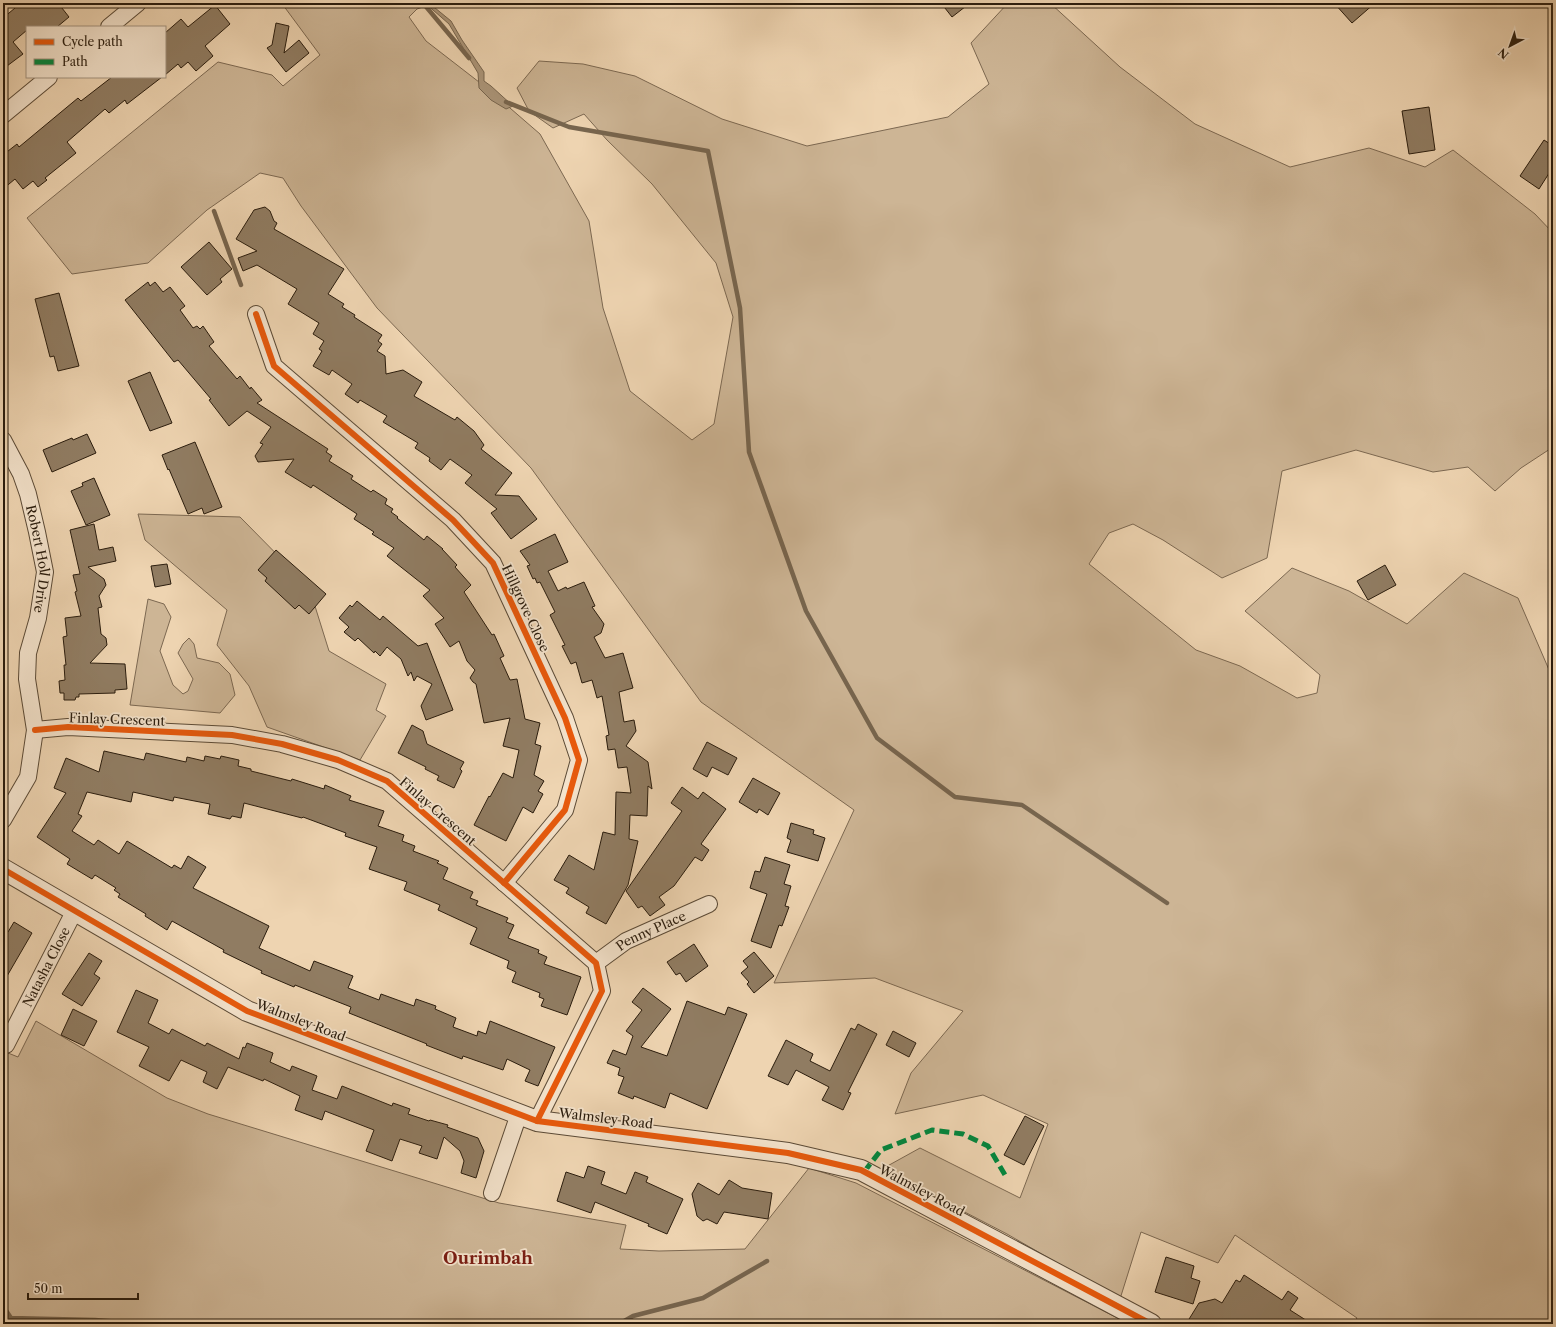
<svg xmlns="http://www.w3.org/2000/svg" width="1556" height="1327" viewBox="0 0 1556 1327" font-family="'Libre Caslon Text',serif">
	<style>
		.green { fill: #cdb595; stroke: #7c6851 }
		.water { fill: #ab9579; stroke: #77654e }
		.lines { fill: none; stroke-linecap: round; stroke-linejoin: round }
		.stream { stroke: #77654e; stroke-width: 4.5 }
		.building { fill: #907c62; stroke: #2a1c0d }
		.minor-casing { stroke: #5b4a36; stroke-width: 18 }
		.tertiary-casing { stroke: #5b4a36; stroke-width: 22 }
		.minor { stroke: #f4e3cc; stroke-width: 16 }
		.tertiary { stroke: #f4e3cc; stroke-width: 20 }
		.quiet { stroke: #00873e; stroke-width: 5; stroke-dasharray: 10 5; stroke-linecap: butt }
		.cycleway-casing { stroke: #f4e3cc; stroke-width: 8 }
		.cycleway { stroke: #e8590c; stroke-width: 6 }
		.labels { text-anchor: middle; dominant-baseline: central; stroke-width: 3.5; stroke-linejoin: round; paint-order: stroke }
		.street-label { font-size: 13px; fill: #2a1c0d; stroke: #f4e3cc }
		.district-label { font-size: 17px; font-weight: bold; fill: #7a1f14; stroke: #f4e3cc }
	</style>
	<rect width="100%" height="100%" fill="#eed4b1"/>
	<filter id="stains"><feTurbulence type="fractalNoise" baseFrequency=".005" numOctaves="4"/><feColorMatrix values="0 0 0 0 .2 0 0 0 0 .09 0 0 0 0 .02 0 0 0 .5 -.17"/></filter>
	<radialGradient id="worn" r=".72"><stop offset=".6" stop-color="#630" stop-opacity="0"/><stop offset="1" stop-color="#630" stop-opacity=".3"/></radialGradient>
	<g class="green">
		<path d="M285 3H430L431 4 417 9 409 17 426 41 488 89 540 134 589 221 603 308 630 391 692 440 714 424 733 317 716 263 652 184 607 140 584 114 553 128 529 111 517 88 539 61 583 64 635 76 722 119 807 146 948 117 989 84 971 43 1008 3H1050L1120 67 1195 124 1290 167 1369 148 1425 167 1453 150 1535 214 1553 233V447L1521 468 1495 491 1468 467 1433 472 1356 450 1282 471 1267 558 1222 578 1163 540 1133 524 1109 533 1089 564 1196 650 1240 666 1297 698 1317 693 1320 675 1245 611 1292 568 1349 591 1407 624 1464 573 1518 598 1553 679V1324H1353L1357 1318 1235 1235 1218 1263 1141 1232 1120 1299 1007 1234 882 1169 920 1148 1020 1198 1048 1124 983 1095 895 1114 911 1073 963 1011 875 978 774 983 854 810 701 702 531 468 377 308 301 206 283 178 260 173 207 210 148 263 72 274 27 218 218 62 272 75 283 86 320 55 283 5Z"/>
		<path d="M138 514 240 517 309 587 329 651 386 684 376 710 386 716 360 760 267 727 249 686 217 645 227 610 145 540Z"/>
		<path d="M148 599 164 604 171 617 160 651 173 685 183 694 188 691 193 679 178 653 183 644 189 638 194 644 197 658 219 663 230 674 235 695 220 713 130 705Z"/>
		<path d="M36 1021 167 1098 208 1114 499 1203 626 1225 620 1249 659 1251 745 1249 809 1168 856 1183 1129 1324H3V1051L18 1057Z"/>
	</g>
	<path class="water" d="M425 3H429L451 21 462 40 484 72V81L491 86 513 106 506 109 491 100 479 88 478 73 449 24Z"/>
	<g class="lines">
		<g class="stream">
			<path d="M423 3 469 58"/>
			<path d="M506 102 569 127 708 151 740 308 749 452 806 611 877 738 955 797 1022 805 1167 903"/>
			<path d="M214 211 241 285"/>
			<path d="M3 1306 11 1318 95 1320 146 1324"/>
			<path d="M619 1324 633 1316 703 1298 767 1261"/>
		</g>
	</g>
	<g class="building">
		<path d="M10 3H58L69 17 57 27H27V30L13 42 23 54 3 69V18L15 8Z"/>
		<path d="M941 3H970L952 17Z"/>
		<path d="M1334 3H1375L1352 23Z"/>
		<path d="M215 5 230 24 205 46 213 56 196 71 188 62 181 68 178 64 165 75V33L181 19 188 27Z"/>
		<path d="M276 23 289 26 284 53 299 40 309 53 286 72 267 48 272 45Z"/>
		<path d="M112 77H162L127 104 125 100 109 113 105 109 67 142 76 153 45 178 47 180 38 187 33 181 23 189 15 179 3 189V155L17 144 19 147 78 98 81 101Z"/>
		<path d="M1429 107 1435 150 1409 154 1402 111Z"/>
		<path d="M1544 140 1553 146V167L1539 189 1520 176Z"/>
		<path d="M265 207 270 211 274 221 277 223 274 229 344 269 328 294 344 304 342 307 355 315 354 317 382 335 378 341 382 344 377 351 385 356 386 374 403 370 422 382 414 396 455 420 457 417 474 431 484 445 481 449 512 473 495 495 519 496 537 519 511 539 491 513 497 509 465 483 472 475 450 459 441 470 429 461 430 458 415 448 418 443 383 422 387 416 360 400 358 403 345 394 352 384 332 370 329 375 313 366 322 351 319 349 324 341 313 334 319 323 288 304 297 289 257 265 243 271 238 258 257 251 236 239 254 210Z"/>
		<path d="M209 242 232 269 220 279 222 282 207 295 181 267Z"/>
		<path d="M148 282 150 286 155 282 163 292 170 287 185 306 180 310 193 328 197 326 200 329 203 326 214 342 209 346 237 379 240 376 250 389 251 387 262 400 257 403 328 449 326 452 332 456 329 461 353 476 351 479 371 492 373 490 387 499 385 504 393 509 391 512 398 517 397 518 424 540 427 536 443 549H442L457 565 455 567 471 585 464 592 492 635 494 634 504 656 500 658 510 680 517 679 525 719 540 723 535 744 541 746 534 775 544 781 538 791 543 794 533 813 523 807 506 841 474 825 489 796 490 797 503 773 513 778 519 750 503 746 510 718 484 723 476 684 473 682 470 678 475 670 467 661 459 641 450 647 435 624 444 618 423 596 430 590 387 556 394 548 372 534 374 532 354 519 357 514 313 485 311 488 285 472 294 459 258 462 255 456 263 444 260 443 271 427 247 411 229 426 209 400 211 399 178 360 174 362 125 300Z"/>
		<path d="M59 293 79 366 58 371 54 356 50 357 35 299Z"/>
		<path d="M150 372 172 423 150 431 128 381Z"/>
		<path d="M87 434 96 453 52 472 43 450 72 438 73 440Z"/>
		<path d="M195 442 222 507 204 514 202 508 188 514 169 469 168 470 162 455Z"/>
		<path d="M94 478 110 515 86 525 71 491 83 486 82 483Z"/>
		<path d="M94 524 99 550 113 547 116 561 88 567 104 579 106 585 99 596 102 607 98 608 101 634 106 638 107 645 90 663 125 664 127 689 115 690V693L79 694V697H76L75 700H64V693H60L59 681 65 680 64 665H66L63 637 67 636 65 618 81 616 75 592 77 591 73 575 80 574 70 530Z"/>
		<path d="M555 534 568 562 548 571 558 591 566 587 567 589 584 582 595 606 592 607 604 624 601 633 594 637 605 658 623 653 633 688 619 692 624 722 634 720 636 731 626 746 648 762 652 789 648 786 647 816 630 815 629 839 638 841 628 885 606 924 586 913 589 907 566 893 569 888 554 880 569 855 594 870 603 832 615 835 616 792 631 793 627 767 618 768 615 749 608 750 606 736 609 735 602 696 597 698 592 680 582 683 576 662 571 664 562 646 565 645 550 615 555 612 540 582 537 583 535 578 533 579 527 566 530 565 520 551Z"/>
		<path d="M276 550 326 594 309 614 299 605 295 609 265 581 267 578 258 570Z"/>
		<path d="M167 564 171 584 155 587 151 566Z"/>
		<path d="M1385 565 1396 585 1368 600 1357 581Z"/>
		<path d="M357 601 380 620 383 616 418 646 427 643 453 710 426 720 421 706 432 684 417 676 414 681 411 672 408 676 401 659 387 647 380 656 375 651 374 653 358 638 355 641 344 632 349 627 339 618 350 605 352 607Z"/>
		<path d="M412 725 423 731 427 744 464 762 460 769 462 771 454 788 437 780 439 776 425 769 426 767 398 753Z"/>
		<path d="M707 742 737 758 728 775 712 767 707 777 693 769Z"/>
		<path d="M104 751 144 760 146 753 186 762 187 757 204 761 205 756 220 759 221 756 239 760 238 766 251 769V771L291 781 292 779 324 789 325 785 351 796 349 800 384 811 378 826 404 835 402 841 415 846 413 851 439 861 437 863 448 868 443 879 473 892 470 898 478 901 476 905 508 918 506 922 514 925 508 938 539 950 538 953 547 957 544 964 581 977 567 1015 541 1006 544 999 539 997 540 993 512 982 516 972 507 968 509 961 470 944 477 928 438 910 440 905 404 890 407 882 369 869 377 847 345 836 346 833 303 817 302 818 244 803 241 818 232 816 230 819 208 814 210 804 174 797 173 801 133 792 131 802 87 792 78 814 82 816 72 831 94 845 98 840 119 854 127 841 172 868 174 865 181 869 188 856 206 867 193 888 269 926 259 948 310 971 314 961 353 976 348 988 379 1000 381 994 414 1006 416 999 436 1006 435 1009 456 1018 453 1027 477 1036 478 1031 486 1034 490 1021 555 1047 538 1086 525 1081 530 1070 507 1059 503 1070 463 1056 462 1059 426 1045 427 1044 349 1013 351 1007 295 985 294 987 261 973 262 971 223 952 224 950 172 921 167 930 145 916 146 914 118 897 120 894 114 890 116 888 95 875 92 879 67 864 70 859 37 837 66 793 54 788 66 758 99 772Z"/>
		<path d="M753 778 780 793 768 815 759 809 757 813 739 802Z"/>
		<path d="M682 787 698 799 703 792 726 809 701 844 709 850 702 861 695 857 674 886 659 897 665 905 650 916 642 906 638 908 626 891 682 811 671 803Z"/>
		<path d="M791 823 814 830 813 834 825 838 818 861 787 852 791 840 787 838Z"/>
		<path d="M765 857 790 865 784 884 791 886 785 906 789 907 782 926 779 925 771 948 751 941 767 894 750 888 755 871 760 872Z"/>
		<path d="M14 922 32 933 3 983V929L8 932Z"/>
		<path d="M694 944 708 966 686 982 680 973 676 975 667 962Z"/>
		<path d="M754 952 774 976 754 993 747 984 749 982 741 973 748 967 743 961Z"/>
		<path d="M89 953 102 961 94 974 100 978 82 1006 62 994Z"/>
		<path d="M643 988 671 1009 641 1047 667 1056 687 1001 725 1015 728 1007 747 1014 707 1109 670 1093 665 1108 634 1096 633 1099 618 1093 624 1077 618 1075 620 1068 607 1063 613 1050 626 1055 633 1036 626 1031 642 1010 632 1002Z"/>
		<path d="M136 990 158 1000 148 1023 169 1034 172 1029 205 1046 207 1043 239 1059 243 1047 245 1048 247 1043 273 1053 270 1062 290 1071 292 1066 317 1076 312 1090 337 1099 342 1086 392 1106 393 1103 410 1109 408 1114 429 1121 430 1120 448 1125 447 1127 478 1138 484 1151 476 1178 461 1173 464 1161 460 1151 444 1137 437 1159 419 1153 422 1146 400 1139 392 1161 366 1151 374 1130 325 1111 322 1120 295 1110 300 1096 264 1079 263 1081 228 1067 217 1089 203 1082 207 1072 181 1060 169 1081 139 1066 149 1047 117 1032Z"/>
		<path d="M73 1009 97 1021 84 1046 61 1035Z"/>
		<path d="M858 1024 877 1034 848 1092 851 1093 843 1110 822 1100 829 1087 796 1070 788 1085 768 1076 786 1040 813 1054 810 1061 830 1071 851 1028 855 1030Z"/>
		<path d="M893 1031 916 1043 909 1057 886 1045Z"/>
		<path d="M1025 1116 1044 1126 1024 1165 1004 1155Z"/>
		<path d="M588 1166 605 1172 601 1184 626 1194 635 1172 648 1177 646 1182 683 1199 667 1234 648 1226 649 1224 595 1202 591 1213 557 1201 566 1172 584 1178Z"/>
		<path d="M729 1180 742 1188 772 1193 768 1219 724 1212 717 1224 707 1219 703 1221 697 1216 692 1194 698 1183 719 1195Z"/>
		<path d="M1166 1257 1194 1266 1191 1278 1200 1281 1193 1304 1155 1292Z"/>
		<path d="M1244 1275 1282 1300 1288 1291 1298 1298 1290 1310 1312 1324H1186L1199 1303 1215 1299 1222 1303 1236 1280 1240 1282Z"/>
	</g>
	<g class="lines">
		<defs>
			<g id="minor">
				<path d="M109 27 138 3"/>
				<path d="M3 115 49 77"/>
				<path d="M256 314 274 366 453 520 493 563 565 718 579 760 565 810 504 883"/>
				<path id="s1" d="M3 440 21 474 28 494 37 532 45 572 38 618 28 653 27 679 35 730 28 777 3 820"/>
				<path d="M35 730 68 727 232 735 282 744 338 760 387 781 596 963 602 991 537 1121"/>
				<path id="s2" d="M596 963 626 941 709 904"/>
				<path id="s3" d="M6 1045 75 910"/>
				<path d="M492 1193 519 1114"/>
			</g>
			<path id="tertiary" d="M3 869 247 1011 537 1121 788 1153 861 1170 1151 1324"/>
		</defs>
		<use href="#minor" class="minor-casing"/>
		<use href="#tertiary" class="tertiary-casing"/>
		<use href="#minor" class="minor"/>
		<use href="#tertiary" class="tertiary"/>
		<path class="quiet" d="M864 1172 881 1150 932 1130 963 1134 988 1146 1005 1175"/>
		<defs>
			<g id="cycleway">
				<path d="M256 314 274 366 453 520 493 563 565 718 579 760 565 810 504 883"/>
				<path d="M35 730 68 727 232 735 282 744 338 760 387 781 596 963 602 991 537 1121"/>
				<path d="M3 869 247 1011 537 1121 788 1153 861 1170 1151 1324"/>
			</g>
		</defs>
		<use href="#cycleway" class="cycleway-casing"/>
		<use href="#cycleway" class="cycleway"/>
	</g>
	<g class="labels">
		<g class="street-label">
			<text stroke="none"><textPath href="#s1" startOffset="126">Robert Holl Drive</textPath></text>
			<text transform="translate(526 608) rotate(65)">Hillgrove Close</text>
			<text transform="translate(117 719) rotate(2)">Finlay Crescent</text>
			<text transform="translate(438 811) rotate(41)">Finlay Crescent</text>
			<text stroke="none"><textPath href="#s2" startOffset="64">Penny Place</textPath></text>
			<text stroke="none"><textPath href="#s3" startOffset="88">Natasha Close</textPath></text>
			<text transform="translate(301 1020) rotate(21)">Walmsley Road</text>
			<text transform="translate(606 1118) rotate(7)">Walmsley Road</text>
			<text transform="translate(922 1190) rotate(28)">Walmsley Road</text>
		</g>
		<g class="district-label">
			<text x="488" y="1258">Ourimbah</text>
		</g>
	</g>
	<rect width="1556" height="1327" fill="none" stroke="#eed4b1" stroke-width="16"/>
	<rect x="4" y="4" width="1548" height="1319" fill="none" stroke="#2a1c0d" stroke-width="2"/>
	<rect x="8" y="8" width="1540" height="1311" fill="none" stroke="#2a1c0d"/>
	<rect x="26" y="26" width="140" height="52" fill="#f4e3cc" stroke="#a39380"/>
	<rect x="34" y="39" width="20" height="6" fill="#e8590c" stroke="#a39380"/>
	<text x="62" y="46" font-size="12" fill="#2a1c0d">Cycle path</text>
	<rect x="34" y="59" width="20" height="6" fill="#00873e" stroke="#a39380"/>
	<text x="62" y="66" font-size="12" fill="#2a1c0d">Path</text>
	<g transform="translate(1510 46) rotate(221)" stroke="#f4e3cc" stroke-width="3" paint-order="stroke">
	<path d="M0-3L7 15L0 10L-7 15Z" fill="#2a1c0d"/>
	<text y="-6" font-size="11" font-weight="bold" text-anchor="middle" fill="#2a1c0d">N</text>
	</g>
	<path d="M28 1293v6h110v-6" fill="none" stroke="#2a1c0d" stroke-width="2"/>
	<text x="34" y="1293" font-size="12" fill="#2a1c0d" stroke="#f4e3cc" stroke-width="3" paint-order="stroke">50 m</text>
	<rect width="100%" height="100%" filter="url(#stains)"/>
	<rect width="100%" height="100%" fill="url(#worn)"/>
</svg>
